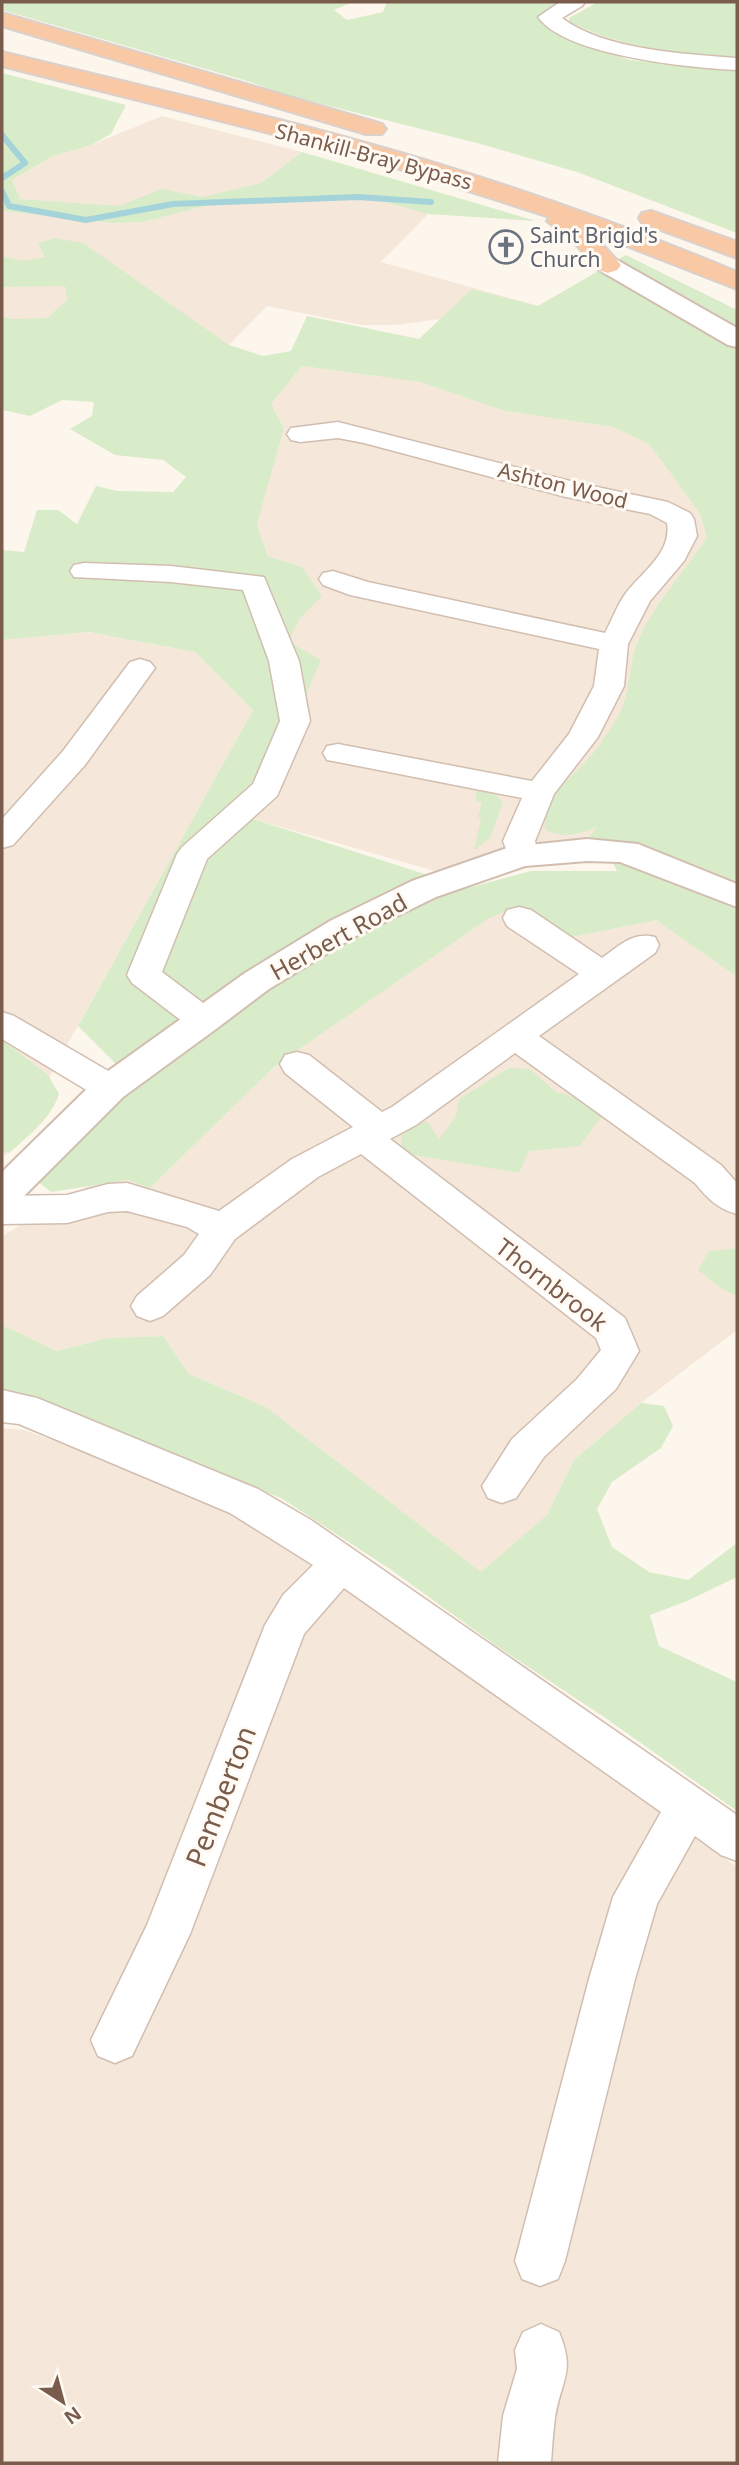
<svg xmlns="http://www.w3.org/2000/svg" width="739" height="2465" viewBox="0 0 739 2465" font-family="'Noto Sans',sans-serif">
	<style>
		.residential { fill: #f5e8da }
		.green { fill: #d8ecc9; fill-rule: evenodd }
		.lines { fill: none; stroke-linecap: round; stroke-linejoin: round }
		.stream { stroke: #a5d3da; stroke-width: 6 }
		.minor-casing { stroke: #d1beb0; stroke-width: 3 }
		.tertiary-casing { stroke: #d1beb0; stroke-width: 4 }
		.trunk-casing { stroke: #dad1cd; stroke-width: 4 }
		.minor { fill: #fff; fill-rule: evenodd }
		.tertiary { fill: #fff; fill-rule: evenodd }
		.trunk { fill: #f9c8a4; fill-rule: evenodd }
		.labels { text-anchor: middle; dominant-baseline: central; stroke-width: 6; stroke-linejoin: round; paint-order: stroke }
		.far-street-label { font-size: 21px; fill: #7a5c4d; stroke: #fffaf3 }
		.far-worship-label { font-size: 21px; fill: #5b616d; stroke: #fffaf3; text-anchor: start }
		.street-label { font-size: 24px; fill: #7a5c4d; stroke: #fffaf3 }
		.near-street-label { font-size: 28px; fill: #7a5c4d; stroke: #fffaf3 }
	</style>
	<rect width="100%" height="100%" fill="#fdf6ec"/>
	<g class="residential">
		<path d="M162 116 302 152 261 183 202 200 118 210 20 199 12 180 51 157 91 145Z"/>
		<path d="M341 196 385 202 428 214 381 262 538 306 395 325H362L267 306 226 348 2 322V211L113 223 143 222 209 205 279 198Z"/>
		<path d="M302 366 420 382 505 411 613 427 649 444 699 512 707 537 688 567 660 602 637 642 601 823 589 837 442 873 253 819 321 660 287 641 301 617 302 567 268 556 257 523 284 428 271 404Z"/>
		<path d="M87 632 195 652 253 710 6 1155 2 1154V640Z"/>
		<path d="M517 906 567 938 656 920 737 977V1330L641 1403 574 1460 547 1515 481 1573 266 1407 189 1374 163 1336 108 1338 57 1351 2 1325V1236L90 1185 128 1180 150 1188 275 1066 488 919Z"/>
		<path d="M2 1428 24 1430 171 1483 249 1520 737 1867V2463H2Z"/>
	</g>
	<g class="green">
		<path d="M2 2H353L334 10 347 20 383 12 387 2H563L545 13 542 25 629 60 737 70V233L577 172 477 143 286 95 247 81 2 10Z"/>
		<path d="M598 2H737V57C690 58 610 45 569 21V18Z"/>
		<path d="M2 73 126 105 111 134 91 145 51 157 12 180 20 199 119 206 162 189 203 197 261 183 302 152 536 221 428 214 385 202 341 196 279 198 209 205 143 222 113 223 2 211Z"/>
		<path d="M55 238 83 243 229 345 263 356 291 351 307 316 419 339 472 289 538 306 626 255 737 310V977L656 920 567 938 517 906 488 919 275 1066 150 1188 128 1180 51 1192 35 1179 118 1066 78 1026 253 710 195 652 88 632 2 640V550L24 552 37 510H58L77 524 96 486 117 491 173 492 186 477 163 460 115 455 70 429 92 416 94 402 62 400 30 416 2 410V316L10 319 47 318 67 300 65 286 2 287V256L22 261 45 257 38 243ZM302 366 420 382 505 411 613 427 649 444 699 512 707 537C685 572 654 603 638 641 631 658 630 680 625 699 621 715 608 732 599 746 581 770 541 796 545 830 562 839 583 835 598 825L589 837 606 850 617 871H531L468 888 253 819 321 660 288 641 301 617 322 596 302 567 268 556 257 524 284 428 271 404Z"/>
		<path d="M476 790 495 794 503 802 490 838 474 850 481 819 478 817 482 802 476 801Z"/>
		<path d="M2 1040 48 1075 59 1094C51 1119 27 1137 9 1153L2 1150Z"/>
		<path d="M509 1068 530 1069 556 1092 582 1099 604 1113 580 1146 529 1151 519 1173 402 1153 401 1132 427 1121 439 1139 456 1117 459 1099Z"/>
		<path d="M737 1248V1296L722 1289 698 1270 709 1251Z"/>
		<path d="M2 1325 57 1351 108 1338 163 1336 189 1374 266 1407 481 1572 547 1515 574 1460 641 1403 664 1406 673 1426 661 1448 612 1482 597 1509 612 1547 649 1572 688 1580 737 1543V1577L687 1601 650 1615 659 1646 737 1682V1811L604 1717 498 1647 390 1569 281 1498 2 1390Z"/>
	</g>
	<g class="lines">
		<g class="stream">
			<path d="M2 135 25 163 2 178"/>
			<path d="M2 191 9 206 86 220 173 204 358 197 431 202"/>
		</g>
		<defs>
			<g id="minor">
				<path d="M560 2H585L582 6 562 18C604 50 685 54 737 58V70C692 68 565 56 538 17Z"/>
				<path d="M338 422 578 483 668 502 690 513 694 519 697 536 684 561 650 601 628 644 624 686 598 737 554 794 535 841 538 855 533 862 522 865 511 862 503 841 522 798 338 762 327 760 323 753 327 746 338 744 532 781 569 734 594 686 599 649 350 595 323 585 319 579 323 573 333 571 368 582 605 633C612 620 617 605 626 593 642 572 672 553 667 523L650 514 566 497 364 443 338 438 300 442 291 440 287 434 291 428Z"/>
				<path d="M84 563 171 566 264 577 299 661 310 721 277 796 207 859 162 972 215 1012 220 1020 215 1028 203 1032 191 1028 132 983 127 975 177 854 182 847 253 784 280 721 269 661 243 590 171 582 74 577 70 571 74 565Z"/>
				<path d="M140 659 150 662 155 668 85 765 13 845 2 848V819L63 751 130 662Z"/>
				<path d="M519 907 531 910 602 958C619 946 633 931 655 937L659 945 655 953 539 1036 721 1165 737 1183V1214C718 1209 708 1199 695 1183L515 1053 416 1125 390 1139 625 1318 639 1351 616 1389 544 1457 516 1498 502 1503 488 1498 482 1486 512 1439 577 1379 601 1350 596 1338 361 1154 318 1177 235 1239 210 1275 163 1316 150 1321 137 1316 131 1306 137 1296 184 1255 199 1234 187 1227 127 1211 108 1212 67 1223 2 1224V1196L67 1195 108 1184 127 1183 219 1211 292 1159 353 1127 285 1073 280 1064 285 1055 297 1052 309 1055 382 1112 392 1107 579 974 507 926 503 918 507 910Z"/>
				<path d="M2 1012 14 1016 122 1079 127 1088 122 1097 110 1100 98 1097 2 1039Z"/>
				<path d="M2 1390 37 1398 258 1489 311 1520 737 1815V1861L721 1855 695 1836 657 1904 635 1979 565 2261 558 2279 540 2286 522 2279 515 2261 589 1979 613 1897 661 1812 344 1588 304 1634 190 1934 132 2056 115 2063 98 2056 91 2040 147 1925 265 1625 283 1595 313 1565 230 1513 19 1424 2 1422Z"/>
				<path d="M541 2324 559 2332C576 2373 561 2379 555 2418 553 2433 552 2448 551 2463H498L503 2416 517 2369 515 2350 523 2332Z"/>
			</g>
			<g id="tertiary">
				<path d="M608 257 617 260 737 328V347L728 345 599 270 595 265 599 260Z"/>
				<path d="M587 839 638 844 737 884V907L620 862 587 861 525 866 436 897 354 937 269 989 216 1029 123 1097 15 1205 2 1209V1172L97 1079 245 973 330 921 412 881 510 847Z"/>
			</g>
			<g id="trunk">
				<path d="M2 13 382 124 386 129 382 134H366L2 26Z"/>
				<path d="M2 52C144 87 288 119 428 161 533 193 636 230 737 272V289L591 232 621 265 617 270 608 273 599 270 573 241 547 221 550 217 353 154 2 66Z"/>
				<path d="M651 211 737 242V258L642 223 639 218 642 213Z"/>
			</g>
		</defs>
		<use href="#minor" class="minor-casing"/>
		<use href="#tertiary" class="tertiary-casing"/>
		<use href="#trunk" class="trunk-casing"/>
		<use href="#minor" class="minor"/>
		<use href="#tertiary" class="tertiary"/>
		<use href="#trunk" class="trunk"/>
	</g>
	<defs>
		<symbol id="church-ring" viewBox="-11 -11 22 22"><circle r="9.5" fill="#fffaf3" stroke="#6b7280" stroke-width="1.5"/><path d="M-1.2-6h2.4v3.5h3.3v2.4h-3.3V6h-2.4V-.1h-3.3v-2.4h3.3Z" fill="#6b7280"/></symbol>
	</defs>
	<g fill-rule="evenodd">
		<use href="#church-ring" x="487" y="228" width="38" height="38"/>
	</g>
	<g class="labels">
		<g class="far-street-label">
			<text transform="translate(374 156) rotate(15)">Shankill-Bray Bypass</text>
			<text transform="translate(563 485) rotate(14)">Ashton Wood</text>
		</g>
		<g class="far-worship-label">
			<text x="530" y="235">Saint Brigid's<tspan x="530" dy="24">Church</tspan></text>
		</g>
		<g class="street-label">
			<text transform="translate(338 936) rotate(-29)">Herbert Road</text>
			<text transform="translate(552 1284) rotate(38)">Thornbrook</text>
		</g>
		<g class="near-street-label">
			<text transform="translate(220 1796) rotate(-69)">Pemberton</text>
		</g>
	</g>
	<rect width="739" height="2465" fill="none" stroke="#7a5c4d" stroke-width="7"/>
	<g transform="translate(63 2402) rotate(144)" stroke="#fffaf3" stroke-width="5" paint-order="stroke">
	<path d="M0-5L12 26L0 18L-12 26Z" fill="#7a5c4d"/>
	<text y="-10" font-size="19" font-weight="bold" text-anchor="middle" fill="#7a5c4d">N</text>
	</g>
</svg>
